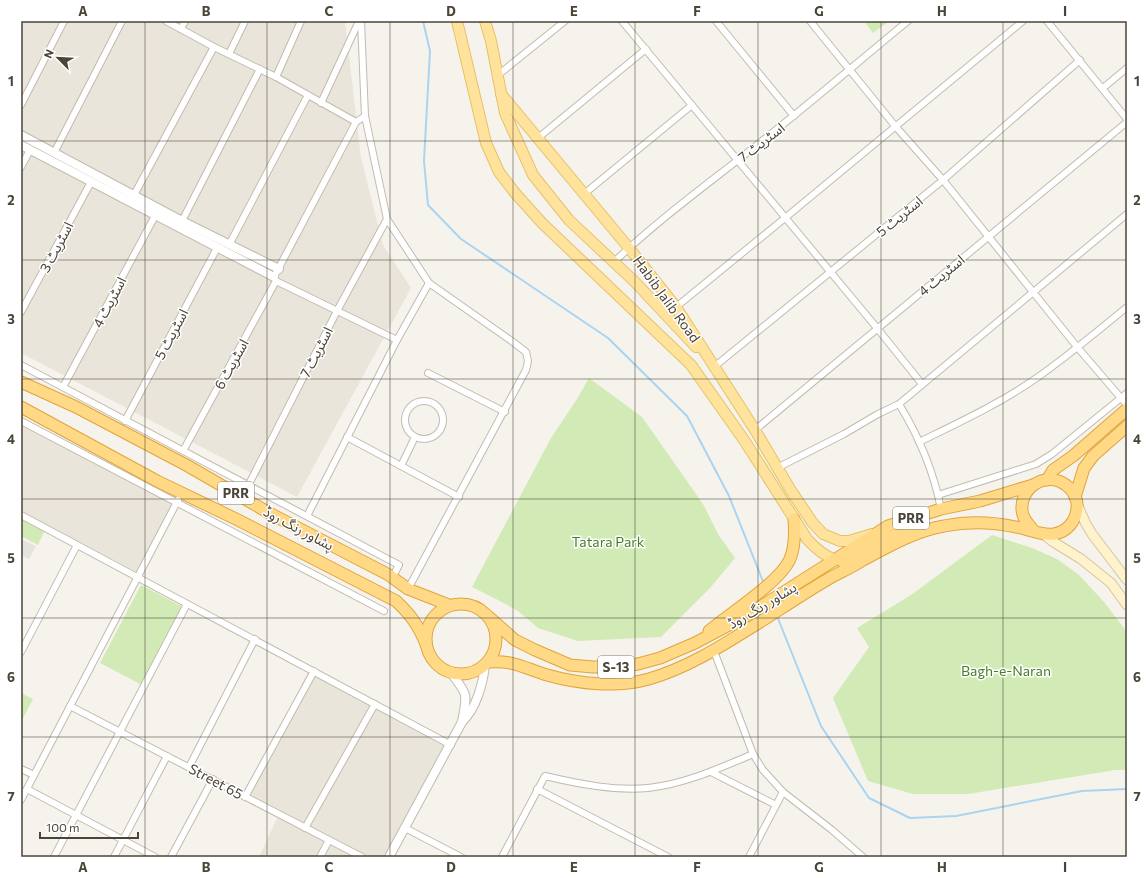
<svg xmlns="http://www.w3.org/2000/svg" width="1148" height="878" viewBox="0 0 1148 878" font-family="Commissioner,'Noto Sans Arabic',sans-serif">
	<style>
		.residential { fill: #eae5da }
		.green { fill: #d2eab5 }
		.parking { fill: #e5e3e0 }
		.lines { fill: none; stroke-linecap: round; stroke-linejoin: round }
		.stream { stroke: #a9d4f2; stroke-width: 2 }
		.minor-casing { stroke: #c2bbae; stroke-width: 8 }
		.tertiary-casing { stroke: #c2bbae; stroke-width: 10 }
		.secondary-casing { stroke: #d6c79b; stroke-width: 11 }
		.primary-casing { stroke: #e6c16a; stroke-width: 12 }
		.trunk-casing { stroke: #e0a43c; stroke-width: 13 }
		.minor { stroke: #fff; stroke-width: 6 }
		.tertiary { stroke: #fff; stroke-width: 8 }
		.secondary { stroke: #fff3cd; stroke-width: 9 }
		.primary { stroke: #ffe39c; stroke-width: 10 }
		.trunk { stroke: #ffd985; stroke-width: 11 }
		.grid { fill: none; stroke: #4b4439; stroke-width: 1; stroke-opacity: 0.55 }
		.labels { text-anchor: middle; dominant-baseline: central; stroke-width: 3; stroke-linejoin: round; paint-order: stroke }
		.shield { fill: #fff; stroke: #817c74; stroke-width: 1 }
		.shield-label { font-size: 13px; font-weight: bold; fill: #4b4439 }
		.street-label { font-size: 14px; fill: #4b4439; stroke: #fff }
		.park-label { font-size: 14px; fill: #4a7f2a; stroke: #fff }
		.neatline { fill: none; stroke: #4b4439; stroke-width: 1.5 }
		.grid-label { font-size: 13px; text-anchor: middle; font-weight: bold; fill: #4b4439 }
	</style>
	<rect width="100%" height="100%" fill="#f6f3ec"/>
	<g class="residential">
		<path d="M21 21H345L361 158 383 245 411 288 297 497 21 353Z"/>
		<path d="M21 425 173 504 137 572 21 511Z"/>
		<path d="M310 668 451 741 389 857H259L279 814 245 797Z"/>
	</g>
	<g class="green">
		<path d="M864 21H889L873 33Z"/>
		<path d="M589 378 642 417 703 504 718 534 735 558 710 588 661 637 578 641 538 628 518 611 498 600 472 587 551 438 577 399Z"/>
		<path d="M21 518 45 530 38 545 21 536Z"/>
		<path d="M992 535 1032 548 1057 559 1079 575 1104 602 1127 632V770H1115L968 794H913L868 781 833 698 869 647 857 628 911 595Z"/>
		<path d="M141 585 183 607 142 685 100 663Z"/>
		<path d="M21 693 33 699 21 722Z"/>
	</g>
	<path class="parking" d="M21 539 36 546 29 559 21 555Z"/>
	<g class="lines">
		<g class="stream">
			<path d="M423 21 430 51 424 161 428 205 461 239 608 338 687 416 729 496 764 584"/>
			<path d="M777 616 821 726 869 798 910 818 956 816 1082 791 1127 789"/>
		</g>
		<defs>
			<g id="minor">
				<path d="M166 21 214 47 276 77 356 122"/>
				<path d="M361 21 365 116 387 219 429 283 513 342 526 352 528 361 526 370 408 589"/>
				<path d="M622 21 877 328 922 384"/>
				<path d="M716 21 794 116"/>
				<path d="M810 21 896 127 943 180 1078 348 1127 405"/>
				<path d="M1047 21 1127 119"/>
				<path d="M181 29 185 21"/>
				<path d="M229 54 245 21"/>
				<path d="M498 75 565 21"/>
				<path d="M276 77 301 21"/>
				<path d="M1103 88 1127 68"/>
				<path d="M321 103 359 21"/>
				<path d="M21 105 64 21"/>
				<path d="M538 138 646 49"/>
				<path d="M54 153 122 21"/>
				<path d="M21 167 30 150"/>
				<path d="M584 194 692 105"/>
				<path d="M134 195 214 47"/>
				<path d="M182 221 260 69"/>
				<path d="M229 245 308 95"/>
				<path d="M614 262C660 218 712 181 762 141 812 102 859 61 908 21"/>
				<path d="M276 281 397 340"/>
				<path d="M676 307 785 218 1023 21"/>
				<path d="M21 312 91 182"/>
				<path d="M21 365 399 565 392 578"/>
				<path d="M714 367 943 180 1080 60"/>
				<path d="M428 373 505 412"/>
				<path d="M63 387 155 216"/>
				<circle cx="424" cy="420" r="19"/>
				<path d="M899 404C918 435 934 473 941 509"/>
				<path d="M21 421 384 611"/>
				<path d="M125 421 217 248"/>
				<path d="M755 430 1127 122"/>
				<path d="M347 437 459 497"/>
				<path d="M919 442C960 422 1001 403 1038 377 1069 355 1098 331 1127 307"/>
				<path d="M183 451 276 281 274 277 356 122 365 116"/>
				<path d="M401 466 415 437"/>
				<path d="M777 468 844 434 878 414 899 404 1127 214"/>
				<path d="M248 486 337 311 387 219"/>
				<path d="M938 495 1036 464 1052 454 1127 393"/>
				<path d="M21 515 451 745"/>
				<path d="M307 516 397 340 429 283"/>
				<path d="M714 651 753 754 763 770 783 792 832 830 863 857"/>
				<path d="M21 652 77 545"/>
				<path d="M70 706 362 857"/>
				<path d="M189 767 255 639"/>
				<path d="M21 769 34 775"/>
				<path d="M711 772 776 805"/>
				<path d="M27 789 155 857"/>
				<path d="M537 789 668 857"/>
				<path d="M245 797 314 671"/>
				<path d="M21 800 178 500"/>
				<path d="M305 828 375 704"/>
				<path d="M405 828 461 857"/>
				<path d="M54 857 187 604"/>
				<path d="M114 857 167 756"/>
				<path d="M171 857 213 779"/>
				<path d="M320 857 329 840"/>
				<path d="M502 857 545 776C579 784 614 791 648 788 685 784 720 768 753 754"/>
				<path d="M749 857 783 792"/>
			</g>
			<g id="tertiary">
				<path d="M21 135 182 221 279 269"/>
				<path d="M21 145 274 277"/>
				<path d="M462 722C476 709 483 684 485 665"/>
				<path d="M389 857 462 722C467 694 469 696 451 673"/>
			</g>
			<g id="secondary">
				<path d="M1077 504 1086 524 1092 534 1127 580"/>
				<path d="M1043 534 1052 541 1081 559 1111 583 1127 605"/>
			</g>
			<g id="primary">
				<path d="M457 21 486 143 499 172 515 193 542 223 691 365 744 440 807 539C815 548 823 555 835 560"/>
				<path d="M485 21 491 41 505 113 533 175 569 220 635 282 696 347"/>
				<path d="M501 94 629 248 676 307 755 430 790 489 812 522 823 534 840 541H849L872 534"/>
			</g>
			<g id="trunk">
				<path d="M21 382 76 407 188 466 271 514 389 575 408 589 449 605"/>
				<path d="M21 407 157 481 238 520 396 601C411 615 418 625 426 644"/>
				<path d="M1047 480 1053 470 1073 456 1127 409"/>
				<path d="M1075 497 1084 468 1093 456 1127 426"/>
				<path d="M842 561C855 560 866 548 877 542 887 537 897 534 908 533"/>
				<circle cx="461" cy="639" r="35"/>
				<path d="M489 617 515 640 535 650 570 665 593 667H616L638 664 660 658 695 643 746 616 888 526 941 509 980 501 1033 485"/>
				<path d="M709 631C730 613 780 582 790 559 795 547 795 532 794 519"/>
				<path d="M488 662C514 660 524 668 547 675 579 684 617 688 649 679 693 666 729 641 768 617 788 604 809 590 830 578 841 572 852 567 863 560 889 546 915 531 944 526 968 521 993 522 1016 527 1028 529 1042 536 1054 534 1067 532 1076 521 1077 508 1078 499 1073 490 1066 485 1045 469 1016 490 1023 515 1025 521 1030 526 1034 531"/>
			</g>
		</defs>
		<use href="#minor" class="minor-casing"/>
		<use href="#tertiary" class="tertiary-casing"/>
		<use href="#secondary" class="secondary-casing"/>
		<use href="#primary" class="primary-casing"/>
		<use href="#trunk" class="trunk-casing"/>
		<use href="#minor" class="minor"/>
		<use href="#tertiary" class="tertiary"/>
		<use href="#secondary" class="secondary"/>
		<use href="#primary" class="primary"/>
		<use href="#trunk" class="trunk"/>
	</g>
	<path class="grid" d="M145 21V857M267 21V857M390 21V857M513 21V857M635 21V857M758 21V857M881 21V857M1003 21V857M21 141H1127M21 260H1127M21 379H1127M21 499H1127M21 618H1127M21 737H1127"/>
	<g class="labels">
		<g class="shield">
			<rect x="218" y="482" width="36" height="22" rx="3"/>
			<rect x="893" y="507" width="36" height="22" rx="3"/>
			<rect x="598" y="656" width="36" height="22" rx="3"/>
		</g>
		<g class="shield-label">
			<text x="236" y="493">PRR</text>
			<text x="911" y="518">PRR</text>
			<text x="616" y="667">S-13</text>
		</g>
		<g class="street-label">
			<text transform="translate(761 142) rotate(-38)">اسٹریٹ 7</text>
			<text transform="translate(899 216) rotate(-39)">اسٹریٹ 5</text>
			<text transform="translate(56 247) rotate(-62)">اسٹریٹ 3</text>
			<text transform="translate(941 275) rotate(-40)">اسٹریٹ 4</text>
			<text transform="translate(667 299) rotate(54)">Habib Jalib Road</text>
			<text transform="translate(109 302) rotate(-62)">اسٹریٹ 4</text>
			<text transform="translate(171 334) rotate(-62)">اسٹریٹ 5</text>
			<text transform="translate(316 352) rotate(-63)">اسٹریٹ 7</text>
			<text transform="translate(231 364) rotate(-61)">اسٹریٹ 6</text>
			<text transform="translate(299 528) rotate(28)">پشاور رنگ روڈ</text>
			<text transform="translate(762 605) rotate(-31)">پشاور رنگ روڈ</text>
			<text transform="translate(216 781) rotate(28)">Street 65</text>
		</g>
		<g class="park-label">
			<text x="608" y="541">Tatara Park</text>
			<text x="1006" y="670">Bagh-e-Naran</text>
		</g>
	</g>
	<rect width="1148" height="878" fill="none" stroke="#ffffff" stroke-width="44"/>
	<g transform="translate(58 58) rotate(294)" stroke="#ffffff" stroke-width="3" paint-order="stroke">
	<path d="M0-3L7 15L0 10L-7 15Z" fill="#4b4439"/>
	<text y="-6" font-size="11" font-weight="bold" text-anchor="middle" fill="#4b4439">N</text>
	</g>
	<path d="M40 832v6h98v-6" fill="none" stroke="#4b4439" stroke-width="2"/>
	<text x="46" y="832" font-size="12" fill="#4b4439" stroke="#ffffff" stroke-width="3" paint-order="stroke">100 m</text>
	<rect x="22" y="22" width="1104" height="834" class="neatline"/>
	<g class="grid-label">
		<text x="83" y="16">A</text>
		<text x="206" y="16">B</text>
		<text x="329" y="16">C</text>
		<text x="451" y="16">D</text>
		<text x="574" y="16">E</text>
		<text x="697" y="16">F</text>
		<text x="819" y="16">G</text>
		<text x="942" y="16">H</text>
		<text x="1065" y="16">I</text>
		<text x="11" y="86">1</text>
		<text x="1137" y="86">1</text>
		<text x="11" y="205">2</text>
		<text x="1137" y="205">2</text>
		<text x="11" y="324">3</text>
		<text x="1137" y="324">3</text>
		<text x="11" y="444">4</text>
		<text x="1137" y="444">4</text>
		<text x="11" y="563">5</text>
		<text x="1137" y="563">5</text>
		<text x="11" y="682">6</text>
		<text x="1137" y="682">6</text>
		<text x="11" y="801">7</text>
		<text x="1137" y="801">7</text>
		<text x="83" y="872">A</text>
		<text x="206" y="872">B</text>
		<text x="329" y="872">C</text>
		<text x="451" y="872">D</text>
		<text x="574" y="872">E</text>
		<text x="697" y="872">F</text>
		<text x="819" y="872">G</text>
		<text x="942" y="872">H</text>
		<text x="1065" y="872">I</text>
	</g>
</svg>
